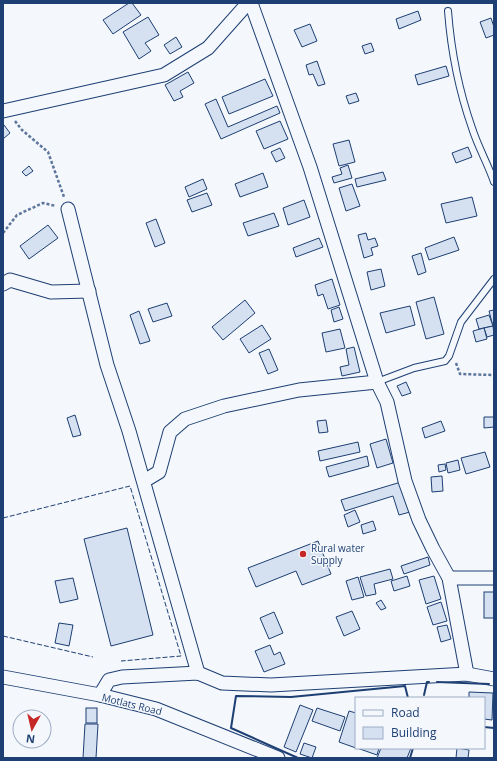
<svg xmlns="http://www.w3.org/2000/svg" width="497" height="761" viewBox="0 0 497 761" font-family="'Open Sans',sans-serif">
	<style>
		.building { fill: #d5e0f0; stroke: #1d3f73 }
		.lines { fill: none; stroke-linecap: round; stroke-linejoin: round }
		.lane-casing { stroke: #1d3f73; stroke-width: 8 }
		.street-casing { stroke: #1d3f73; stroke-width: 15 }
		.path { stroke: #5e769c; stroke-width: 2.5; stroke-dasharray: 3 2; stroke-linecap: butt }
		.lane { stroke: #f4f7fb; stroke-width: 6 }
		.street { stroke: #f4f7fb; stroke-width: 13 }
		.fence { stroke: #1d3f73; stroke-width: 1; stroke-dasharray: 5 2; stroke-linecap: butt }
		.wall { stroke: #1d3f73; stroke-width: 2 }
		.poi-dot { fill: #c62828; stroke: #f4f7fb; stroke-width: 1.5 }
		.labels { text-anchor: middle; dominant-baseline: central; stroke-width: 3; stroke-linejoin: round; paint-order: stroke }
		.poi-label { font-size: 10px; fill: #1d3f73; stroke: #f4f7fb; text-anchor: start }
		.street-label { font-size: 10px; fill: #1d3f73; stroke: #f4f7fb }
	</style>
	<rect width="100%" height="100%" fill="#f4f7fb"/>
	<g class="building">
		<path d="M129 3H132L141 15 113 34 103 20Z"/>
		<path d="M418 11 421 20 399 29 396 19Z"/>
		<path d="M148 17 159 35 145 43 151 51 139 59 123 32Z"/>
		<path d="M491 18 494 27V35L486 38 480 22Z"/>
		<path d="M310 24 317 41 302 47 294 30Z"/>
		<path d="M176 37 182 47 170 54 164 45Z"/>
		<path d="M371 43 374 51 365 54 362 46Z"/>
		<path d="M317 61 325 84 318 86 313 74 309 75 306 65Z"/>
		<path d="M446 66 449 76 418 85 415 75Z"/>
		<path d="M188 72 194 83 180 91 183 97 174 101 165 85Z"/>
		<path d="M265 79 273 96 229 114 222 97Z"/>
		<path d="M356 93 359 101 349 104 346 96Z"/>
		<path d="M216 99 228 127 277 106 280 113 221 139 205 104Z"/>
		<path d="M280 121 288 139 264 149 256 131Z"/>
		<path d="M4 125 10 133 3 139V126Z"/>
		<path d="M349 140 355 162 339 166 333 144Z"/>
		<path d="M468 147 472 157 456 163 452 153Z"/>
		<path d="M280 148 285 158 276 162 271 152Z"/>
		<path d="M348 165 352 178 334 183 332 177 342 174 340 168Z"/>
		<path d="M29 166 33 171 26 176 22 172Z"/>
		<path d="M383 172 386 180 357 187 355 179Z"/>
		<path d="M263 173 268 187 240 197 235 184Z"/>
		<path d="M203 179 207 189 189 197 185 187Z"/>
		<path d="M352 184 360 206 346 211 339 188Z"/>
		<path d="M207 193 212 205 192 212 187 200Z"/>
		<path d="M472 197 477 216 446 223 441 204Z"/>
		<path d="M304 200 310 217 288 225 283 208Z"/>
		<path d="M274 213 279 226 248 236 243 223Z"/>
		<path d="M156 219 165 243 155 247 146 223Z"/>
		<path d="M48 225 58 238 29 259 20 246Z"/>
		<path d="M366 233 368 240 375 238 378 246 371 248 373 255 364 258 358 235Z"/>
		<path d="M454 237 459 250 429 260 425 248Z"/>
		<path d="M319 238 323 247 296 257 293 248Z"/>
		<path d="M421 253 426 272 418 275 412 256Z"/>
		<path d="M381 269 385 286 371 290 367 272Z"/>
		<path d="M332 279 340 305 328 309 323 294 318 296 315 285Z"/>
		<path d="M434 297 444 334 426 339 416 302Z"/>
		<path d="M245 300 255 313 223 340 212 327Z"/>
		<path d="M167 303 172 316 153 322 148 309Z"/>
		<path d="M410 306 415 325 386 333 380 313Z"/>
		<path d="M339 307 343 319 334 322 331 310Z"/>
		<path d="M494 310V325L493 326 489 311Z"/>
		<path d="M139 311 150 341 140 344 130 315Z"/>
		<path d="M489 315 493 326 479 329 476 319Z"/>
		<path d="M262 325 271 339 249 353 240 339Z"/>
		<path d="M493 326 494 335 487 337 484 328Z"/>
		<path d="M484 328 487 339 476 342 473 331Z"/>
		<path d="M340 329 345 348 326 352 322 333Z"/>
		<path d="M354 347 360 372 342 376 340 367 349 365 346 349Z"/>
		<path d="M269 349 278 370 268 374 259 353Z"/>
		<path d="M406 382 411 393 402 396 397 386Z"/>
		<path d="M75 415 81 435 73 437 67 418Z"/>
		<path d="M484 417H494V427L484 428Z"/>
		<path d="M326 420 328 432 319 433 317 421Z"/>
		<path d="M441 421 445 431 425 438 422 428Z"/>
		<path d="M386 439 393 463 377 468 370 444Z"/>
		<path d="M358 442 360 452 320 461 318 451Z"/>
		<path d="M485 452 490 467 466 474 461 458Z"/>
		<path d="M367 456 369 466 329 477 326 467Z"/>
		<path d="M458 460 460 470 448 473 446 463Z"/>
		<path d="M445 464 446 470 439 472 438 465Z"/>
		<path d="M442 476 443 491 432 492 431 477Z"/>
		<path d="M401 482 410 512 399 515 393 496 345 511 341 500Z"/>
		<path d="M355 510 360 522 348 527 344 515Z"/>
		<path d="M373 521 376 530 363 534 361 525Z"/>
		<path d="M127 528 153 635 111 646 84 539Z"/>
		<path d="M318 541 331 574 302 585 296 571 256 587 248 568Z"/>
		<path d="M428 557 430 565 404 574 401 566Z"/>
		<path d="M390 569 393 579 374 584 376 594 366 596 360 577Z"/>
		<path d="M407 576 410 586 394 591 391 581Z"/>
		<path d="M434 576 441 599 426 604 419 580Z"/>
		<path d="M358 577 364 597 352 600 346 581Z"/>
		<path d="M73 578 78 599 60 603 55 581Z"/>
		<rect x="484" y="592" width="10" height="26"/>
		<path d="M381 600 386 608 381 610 376 603Z"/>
		<path d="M441 602 447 621 433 625 427 607Z"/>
		<path d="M352 611 360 629 344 636 336 617Z"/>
		<path d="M274 612 283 633 269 639 260 618Z"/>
		<path d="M59 623 73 625 69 646 55 643Z"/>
		<path d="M447 625 451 639 441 642 437 627Z"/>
		<path d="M270 645 274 655 280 652 285 664 264 672 255 651Z"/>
		<path d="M469 692 493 693 492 720 484 719V698H469Z"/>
		<path d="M300 705 313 710 296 752 284 747Z"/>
		<rect x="86" y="708" width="11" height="15"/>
		<path d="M317 708 345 717 340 731 312 721Z"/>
		<path d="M349 711 356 713V748L339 742Z"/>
		<path d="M85 724H98L96 758H83Z"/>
		<path d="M304 743 316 747 312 758 300 754Z"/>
		<path d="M357 748H379L377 755Z"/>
		<path d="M381 748H411L407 758H377Z"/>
		<path d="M457 748 469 750 468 758H456Z"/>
	</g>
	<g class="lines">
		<defs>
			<g id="lane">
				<path d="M448 11C451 50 459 91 472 128 478 147 488 164 494 182"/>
				<path d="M377 382 414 368 445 361 449 356 461 322 494 279"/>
			</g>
			<g id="street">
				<path d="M251 3 310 167 377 382 387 402 405 481 419 520 433 549 449 578 467 674"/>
				<path d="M3 111 164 75 208 48 248 3"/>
				<path d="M68 209 107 365 129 431 198 673"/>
				<path d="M3 284 10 280 51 292 89 291"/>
				<path d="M144 481 159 472 170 432 185 419 224 406 299 390 377 382"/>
				<path d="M449 578H494"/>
				<path d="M3 677 100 695 156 709 278 758"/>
				<path d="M100 695 109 680 122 677 198 673 222 683 271 685 467 674 494 679"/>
			</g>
		</defs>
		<use href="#lane" class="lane-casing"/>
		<use href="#street" class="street-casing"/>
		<g class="path">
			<path d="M15 121 22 130 48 152 64 197"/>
			<path d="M3 233 17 215 43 203 56 206"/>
			<path d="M456 363 460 374 494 375"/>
		</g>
		<use href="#lane" class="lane"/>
		<use href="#street" class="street"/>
		<g class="fence">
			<path d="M3 518 130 486 181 656 121 661"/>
			<path d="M3 636 93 657"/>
		</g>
		<g class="wall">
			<path d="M437 682 489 684"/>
			<path d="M424 695 427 682H429"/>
			<path d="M484 727 494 728"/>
			<path d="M298 758 231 728 236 696 291 697 405 686 408 698"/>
			<path d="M410 758 413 748"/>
		</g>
	</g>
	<circle class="poi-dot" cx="303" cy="554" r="4"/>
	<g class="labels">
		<g class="poi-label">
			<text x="311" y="548">Rural water<tspan x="311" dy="12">Supply</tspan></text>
		</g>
		<g class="street-label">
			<text transform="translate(132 704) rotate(14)">Motlats Road</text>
		</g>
	</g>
	<rect width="497" height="761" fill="none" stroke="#1d3f73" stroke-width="8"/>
	<rect x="355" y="697" width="130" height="52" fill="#f4f7fb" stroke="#9eadc5"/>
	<rect x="363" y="710" width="20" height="6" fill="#f4f7fb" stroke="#9eadc5"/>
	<text x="391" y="717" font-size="12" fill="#1d3f73">Road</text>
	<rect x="363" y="727" width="20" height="12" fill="#d5e0f0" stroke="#9eadc5"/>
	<text x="391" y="737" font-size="12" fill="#1d3f73">Building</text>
	<g transform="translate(32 729) rotate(188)"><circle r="19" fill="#f4f7fb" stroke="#9eadc5"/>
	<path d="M0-3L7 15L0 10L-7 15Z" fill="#c62828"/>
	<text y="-6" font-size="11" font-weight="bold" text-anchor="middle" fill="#1d3f73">N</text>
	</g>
</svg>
